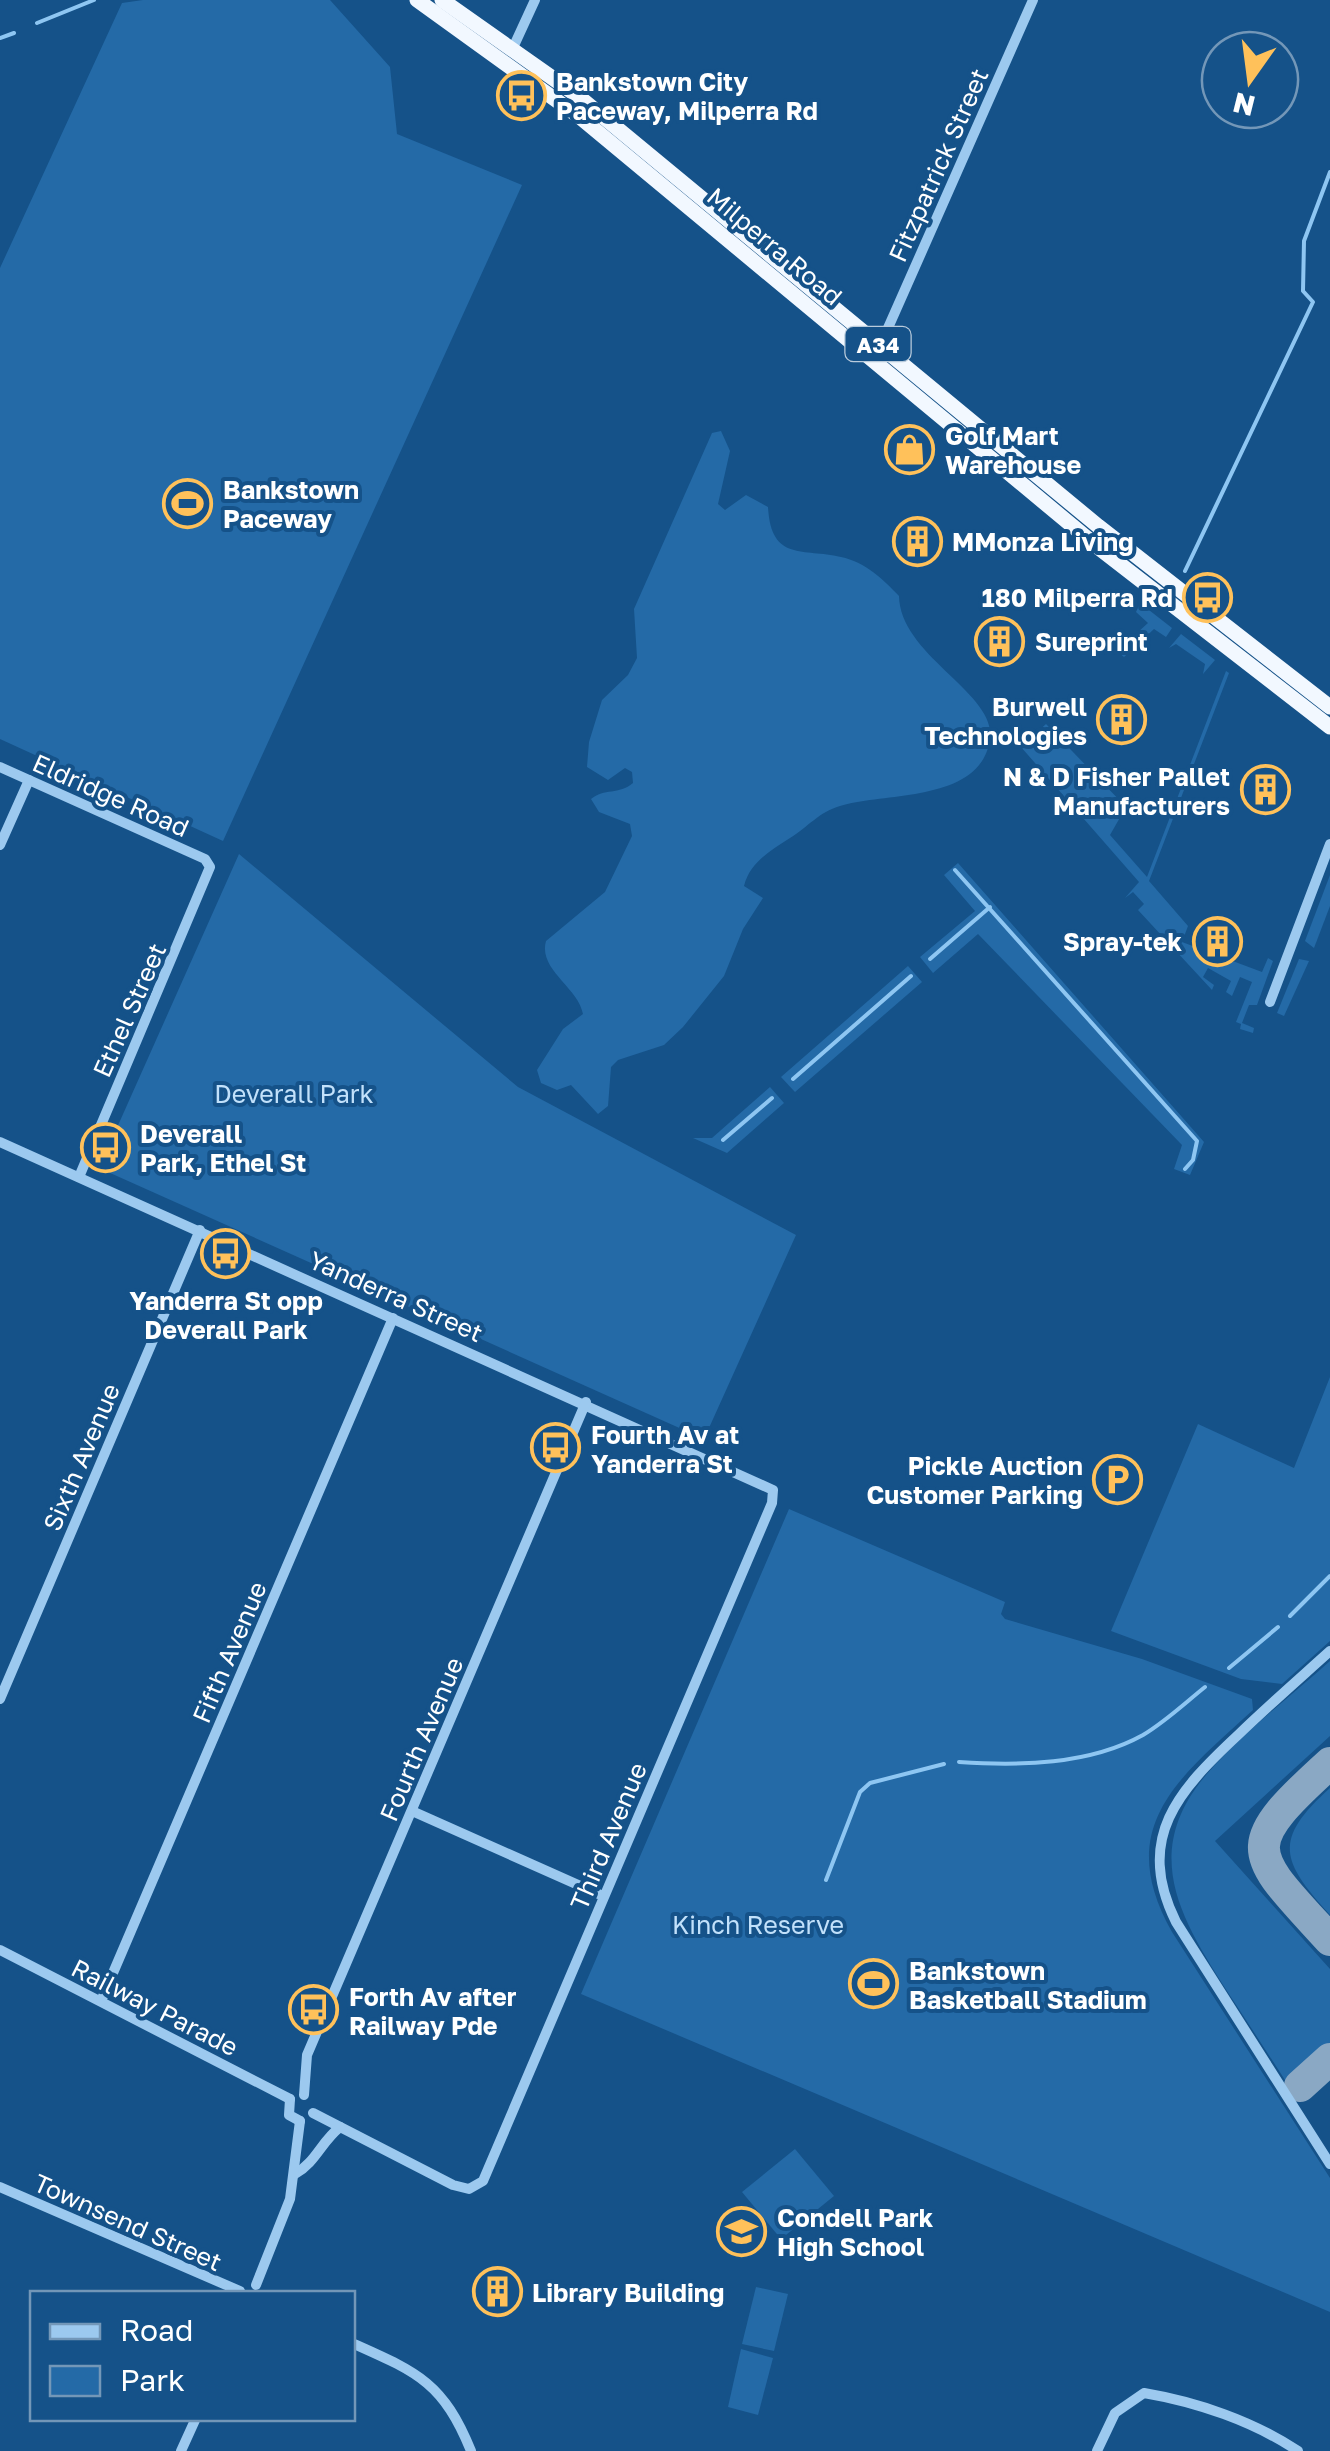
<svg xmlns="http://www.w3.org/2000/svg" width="1330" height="2451" viewBox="0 0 1330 2451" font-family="'Golos Text',sans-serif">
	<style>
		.green { fill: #246aa7 }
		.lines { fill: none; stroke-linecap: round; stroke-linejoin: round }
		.stream { stroke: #8ec6f2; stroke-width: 4 }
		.taxiway { stroke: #8aa8c4; stroke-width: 32 }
		.minor { stroke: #9cc9ef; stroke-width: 10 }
		.trunk { stroke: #f2f8ff; stroke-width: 15 }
		.labels { text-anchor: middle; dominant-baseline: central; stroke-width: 8; stroke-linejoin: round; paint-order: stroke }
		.shield { fill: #155289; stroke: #b9cbdc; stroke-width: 2.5 }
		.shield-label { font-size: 22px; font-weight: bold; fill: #fff }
		.poi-label { font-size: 25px; font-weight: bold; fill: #fff; stroke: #155289; text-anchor: start }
		.street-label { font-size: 25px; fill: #fff; stroke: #155289 }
		.park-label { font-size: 25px; fill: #c2e1fb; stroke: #155289 }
	</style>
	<rect width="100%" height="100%" fill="#155289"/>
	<g class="green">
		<path d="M143 0H330L390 67 397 134 522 185 223 841 0 739V268L122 3Z"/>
		<path d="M721 431 730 451 718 504 725 510 746 495 768 507C771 562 803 548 841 557 865 562 883 579 899 596 900 656 997 693 990 739 981 803 885 792 840 806 819 812 808 827 790 838 770 851 750 862 744 886L763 898 743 929 724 976 683 1027 664 1045 618 1060 611 1067 608 1106 598 1114 571 1085 557 1090 541 1083 537 1070 563 1029 583 1014C578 987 538 970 546 941L605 892 632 836 630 824 599 812 591 799C604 788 619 795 633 783L632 772 625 768 608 780 587 767 589 742 602 700 628 675 637 658 634 609 712 433Z"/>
		<path d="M1140 603 1172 628 1166 637 1154 629 1124 657 1117 651 1148 623 1136 612Z"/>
		<path d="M1181 634 1215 660 1203 674 1205 664 1176 644 1169 648Z"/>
		<path d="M1226 671 1229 673 1149 881 1188 926 1182 942 1262 972 1268 958 1273 961 1257 1005H1249L1242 1023 1254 1028 1253 1033 1240 1029 1241 1024 1236 1022 1252 982 1240 977 1232 996 1226 992 1231 981 1208 968 1203 977 1214 985 1212 990 1138 910 1144 904 1133 892 1125 898 1139 882 1021 747 1046 724 1126 807 1110 835 1147 877Z"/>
		<path d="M239 854 518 1087 796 1235 704 1439 99 1168Z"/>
		<path d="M958 863 1204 1142 1190 1175 1174 1169 1182 1145 978 934 933 973 920 957 975 911 944 875Z"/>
		<path d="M1330 875V906L1314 948 1305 941Z"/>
		<path d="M1299 959 1309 961 1284 1016 1277 1013Z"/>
		<path d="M908 966 922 982 795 1092 781 1077Z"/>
		<path d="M770 1087 784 1103 727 1153 693 1138H712Z"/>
		<path d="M1330 1377V1641L1282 1684 1241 1679 1111 1631 1198 1424 1294 1468Z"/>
		<path d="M789 1509 1005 1602 1001 1614 1005 1619 1142 1659 1252 1699 1253 1710C1180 1777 1112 1826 1172 1932L1330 2178V2312L581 1994Z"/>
		<path d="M1330 1661V1736L1215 1841 1330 1969V2052L1290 2088C1269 2055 1248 2023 1227 1991 1181 1919 1140 1853 1206 1775 1242 1733 1289 1698 1330 1661Z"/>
		<path d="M1330 1788V1915C1281 1861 1272 1840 1330 1788Z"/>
		<path d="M795 2149 834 2196 781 2239 742 2192Z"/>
		<path d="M756 2287 788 2294 774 2351 742 2344Z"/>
		<path d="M741 2349 773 2358 758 2415 728 2407Z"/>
	</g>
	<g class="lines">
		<g class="stream">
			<path d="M37 23 94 0"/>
			<path d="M0 38 14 33"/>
			<path d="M1185 571 1313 302 1303 291 1304 241 1330 172"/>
			<path d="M955 870 1197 1141 1193 1160 1185 1169"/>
			<path d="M930 959 990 907"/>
			<path d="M793 1079 911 976"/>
			<path d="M723 1140 772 1098"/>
			<path d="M1290 1616 1330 1576"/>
			<path d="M1229 1668 1278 1627"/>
			<path d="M959 1762C1019 1766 1089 1765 1143 1735 1165 1722 1185 1703 1205 1687"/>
			<path d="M826 1880 860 1792 870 1783 944 1764"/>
		</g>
		<g class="taxiway">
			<path d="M1330 1763C1235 1849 1249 1851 1330 1940"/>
			<path d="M1300 2086 1330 2059"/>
		</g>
		<g class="minor">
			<path d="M512 50 535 0"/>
			<path d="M880 346 1033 0"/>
			<path d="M0 767 205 859 210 867 79 1177"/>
			<path d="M0 845 29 780"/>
			<path d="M1270 1002 1330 844"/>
			<path d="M0 1142 773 1490 772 1503 483 2181 469 2189 453 2185 313 2113"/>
			<path d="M1330 1651C1299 1679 1268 1706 1238 1735 1179 1790 1134 1838 1176 1922L1330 2164"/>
			<path d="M0 1699 200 1230"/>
			<path d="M412 1811 603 1896"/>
			<path d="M0 1950 290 2099"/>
			<path d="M101 2001 393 1318"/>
			<path d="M304 2095 307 2055 586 1402"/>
			<path d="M290 2099 289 2115 300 2121"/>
			<path d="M295 2174C316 2162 321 2142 340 2127"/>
			<path d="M0 2187 240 2291"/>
			<path d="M256 2285 290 2199 300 2121"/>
			<path d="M352 2343C417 2372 443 2382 471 2451"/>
			<path d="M181 2451 196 2418"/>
			<path d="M1097 2451 1115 2413 1144 2393C1197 2402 1253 2421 1298 2451"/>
		</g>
		<g class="trunk">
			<path d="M417 0 581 118 1099 548 1330 727"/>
			<path d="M442 0 578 96 1098 526 1330 707"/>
		</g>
	</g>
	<defs>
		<symbol id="bus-ring" viewBox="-11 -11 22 22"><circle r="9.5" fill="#155289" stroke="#ffc15a" stroke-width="1.5"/><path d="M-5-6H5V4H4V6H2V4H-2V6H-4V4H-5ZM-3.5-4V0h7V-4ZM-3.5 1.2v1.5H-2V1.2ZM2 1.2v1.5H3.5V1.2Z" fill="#ffc15a"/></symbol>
		<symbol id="shop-ring" viewBox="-11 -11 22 22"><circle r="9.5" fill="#155289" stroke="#ffc15a" stroke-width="1.5"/><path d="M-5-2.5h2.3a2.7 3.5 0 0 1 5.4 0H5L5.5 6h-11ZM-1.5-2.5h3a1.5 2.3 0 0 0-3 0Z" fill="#ffc15a"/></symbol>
		<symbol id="stadium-ring" viewBox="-11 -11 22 22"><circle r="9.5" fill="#155289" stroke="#ffc15a" stroke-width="1.5"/><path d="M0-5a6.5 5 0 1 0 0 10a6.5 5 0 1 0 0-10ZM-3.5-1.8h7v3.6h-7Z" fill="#ffc15a"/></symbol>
		<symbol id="building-ring" viewBox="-11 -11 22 22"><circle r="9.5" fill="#155289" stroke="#ffc15a" stroke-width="1.5"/><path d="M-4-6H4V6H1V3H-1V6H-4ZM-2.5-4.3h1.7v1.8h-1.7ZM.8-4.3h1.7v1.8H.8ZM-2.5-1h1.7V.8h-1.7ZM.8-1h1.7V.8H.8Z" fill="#ffc15a"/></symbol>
		<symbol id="parking-ring" viewBox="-11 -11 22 22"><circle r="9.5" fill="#155289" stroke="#ffc15a" stroke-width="1.5"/><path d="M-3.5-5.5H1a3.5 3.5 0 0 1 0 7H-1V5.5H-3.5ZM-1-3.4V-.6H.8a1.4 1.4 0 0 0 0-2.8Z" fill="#ffc15a"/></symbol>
		<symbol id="school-ring" viewBox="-11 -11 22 22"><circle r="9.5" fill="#155289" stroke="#ffc15a" stroke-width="1.5"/><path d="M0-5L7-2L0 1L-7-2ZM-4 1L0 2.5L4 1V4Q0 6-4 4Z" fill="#ffc15a"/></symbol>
	</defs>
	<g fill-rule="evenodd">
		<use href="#bus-ring" x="494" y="68" width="55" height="55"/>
		<use href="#shop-ring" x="882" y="422" width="55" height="55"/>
		<use href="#stadium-ring" x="160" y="476" width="55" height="55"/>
		<use href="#building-ring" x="890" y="514" width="55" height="55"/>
		<use href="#bus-ring" x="1180" y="570" width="55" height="55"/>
		<use href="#building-ring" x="972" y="614" width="55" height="55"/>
		<use href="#building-ring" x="1094" y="692" width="55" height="55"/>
		<use href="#building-ring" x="1238" y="762" width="55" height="55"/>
		<use href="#building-ring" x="1190" y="914" width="55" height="55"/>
		<use href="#bus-ring" x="78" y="1120" width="55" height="55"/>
		<use href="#bus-ring" x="198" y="1226" width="55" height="55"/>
		<use href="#bus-ring" x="528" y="1420" width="55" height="55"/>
		<use href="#parking-ring" x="1090" y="1452" width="55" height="55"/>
		<use href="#stadium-ring" x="846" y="1956" width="55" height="55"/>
		<use href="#bus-ring" x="286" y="1982" width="55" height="55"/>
		<use href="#school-ring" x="714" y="2204" width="55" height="55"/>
		<use href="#building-ring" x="470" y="2264" width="55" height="55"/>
	</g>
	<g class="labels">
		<rect class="shield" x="845.5" y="327" width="65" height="34" rx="8"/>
		<g class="shield-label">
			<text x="878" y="344">A34</text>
		</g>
		<g class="poi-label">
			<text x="556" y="81">Bankstown City<tspan x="556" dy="29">Paceway, Milperra Rd</tspan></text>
			<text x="945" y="435">Golf Mart<tspan x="945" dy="29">Warehouse</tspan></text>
			<text x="223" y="489">Bankstown<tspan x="223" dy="29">Paceway</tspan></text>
			<text x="952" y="541">MMonza Living</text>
			<text x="1173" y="597" text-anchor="end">180 Milperra Rd</text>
			<text x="1035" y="641">Sureprint</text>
			<text x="1087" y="706" text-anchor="end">Burwell<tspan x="1087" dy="29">Technologies</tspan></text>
			<text x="1230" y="776" text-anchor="end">N &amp; D Fisher Pallet<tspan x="1230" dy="29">Manufacturers</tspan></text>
			<text x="1182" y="941" text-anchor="end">Spray-tek</text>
			<text x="140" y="1133">Deverall<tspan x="140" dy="29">Park, Ethel St</tspan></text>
			<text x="226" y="1300" text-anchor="middle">Yanderra St opp<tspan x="226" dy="29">Deverall Park</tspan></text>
			<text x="591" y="1434">Fourth Av at<tspan x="591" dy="29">Yanderra St</tspan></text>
			<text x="1083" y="1465" text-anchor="end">Pickle Auction<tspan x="1083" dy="29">Customer Parking</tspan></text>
			<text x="909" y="1970">Bankstown<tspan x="909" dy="29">Basketball Stadium</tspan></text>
			<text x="349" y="1996">Forth Av after<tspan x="349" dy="29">Railway Pde</tspan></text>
			<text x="777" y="2217">Condell Park<tspan x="777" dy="29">High School</tspan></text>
			<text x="532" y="2292">Library Building</text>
		</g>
		<g class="street-label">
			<text transform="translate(938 165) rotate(-66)">Fitzpatrick Street</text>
			<text transform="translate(775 246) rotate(40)">Milperra Road</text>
			<text transform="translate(111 795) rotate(24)">Eldridge Road</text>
			<text transform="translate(129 1010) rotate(-66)">Ethel Street</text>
			<text transform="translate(396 1296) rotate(24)">Yanderra Street</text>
			<text transform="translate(81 1457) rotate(-67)">Sixth Avenue</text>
			<text transform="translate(229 1652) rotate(-67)">Fifth Avenue</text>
			<text transform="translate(421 1739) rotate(-67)">Fourth Avenue</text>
			<text transform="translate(608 1836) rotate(-67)">Third Avenue</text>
			<text transform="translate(155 2007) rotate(27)">Railway Parade</text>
			<text transform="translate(128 2222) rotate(24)">Townsend Street</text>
		</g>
		<g class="park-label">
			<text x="294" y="1093">Deverall Park</text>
			<text x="758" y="1924">Kinch Reserve</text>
		</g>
	</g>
	<rect x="30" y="2291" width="325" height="130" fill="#155289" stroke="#7397b8" stroke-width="2.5"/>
	<rect x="50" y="2324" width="50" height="15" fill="#9cc9ef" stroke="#7397b8" stroke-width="2.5"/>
	<text x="120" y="2341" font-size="30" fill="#ffffff">Road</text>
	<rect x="50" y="2366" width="50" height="30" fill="#246aa7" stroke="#7397b8" stroke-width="2.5"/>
	<text x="120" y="2391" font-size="30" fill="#ffffff">Park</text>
	<g transform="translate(1250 80) rotate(194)"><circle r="48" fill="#155289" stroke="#7397b8" stroke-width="2.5"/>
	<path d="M0-8L18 38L0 25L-18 38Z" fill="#ffc15a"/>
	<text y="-15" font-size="28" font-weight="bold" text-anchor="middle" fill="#ffffff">N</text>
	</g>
</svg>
